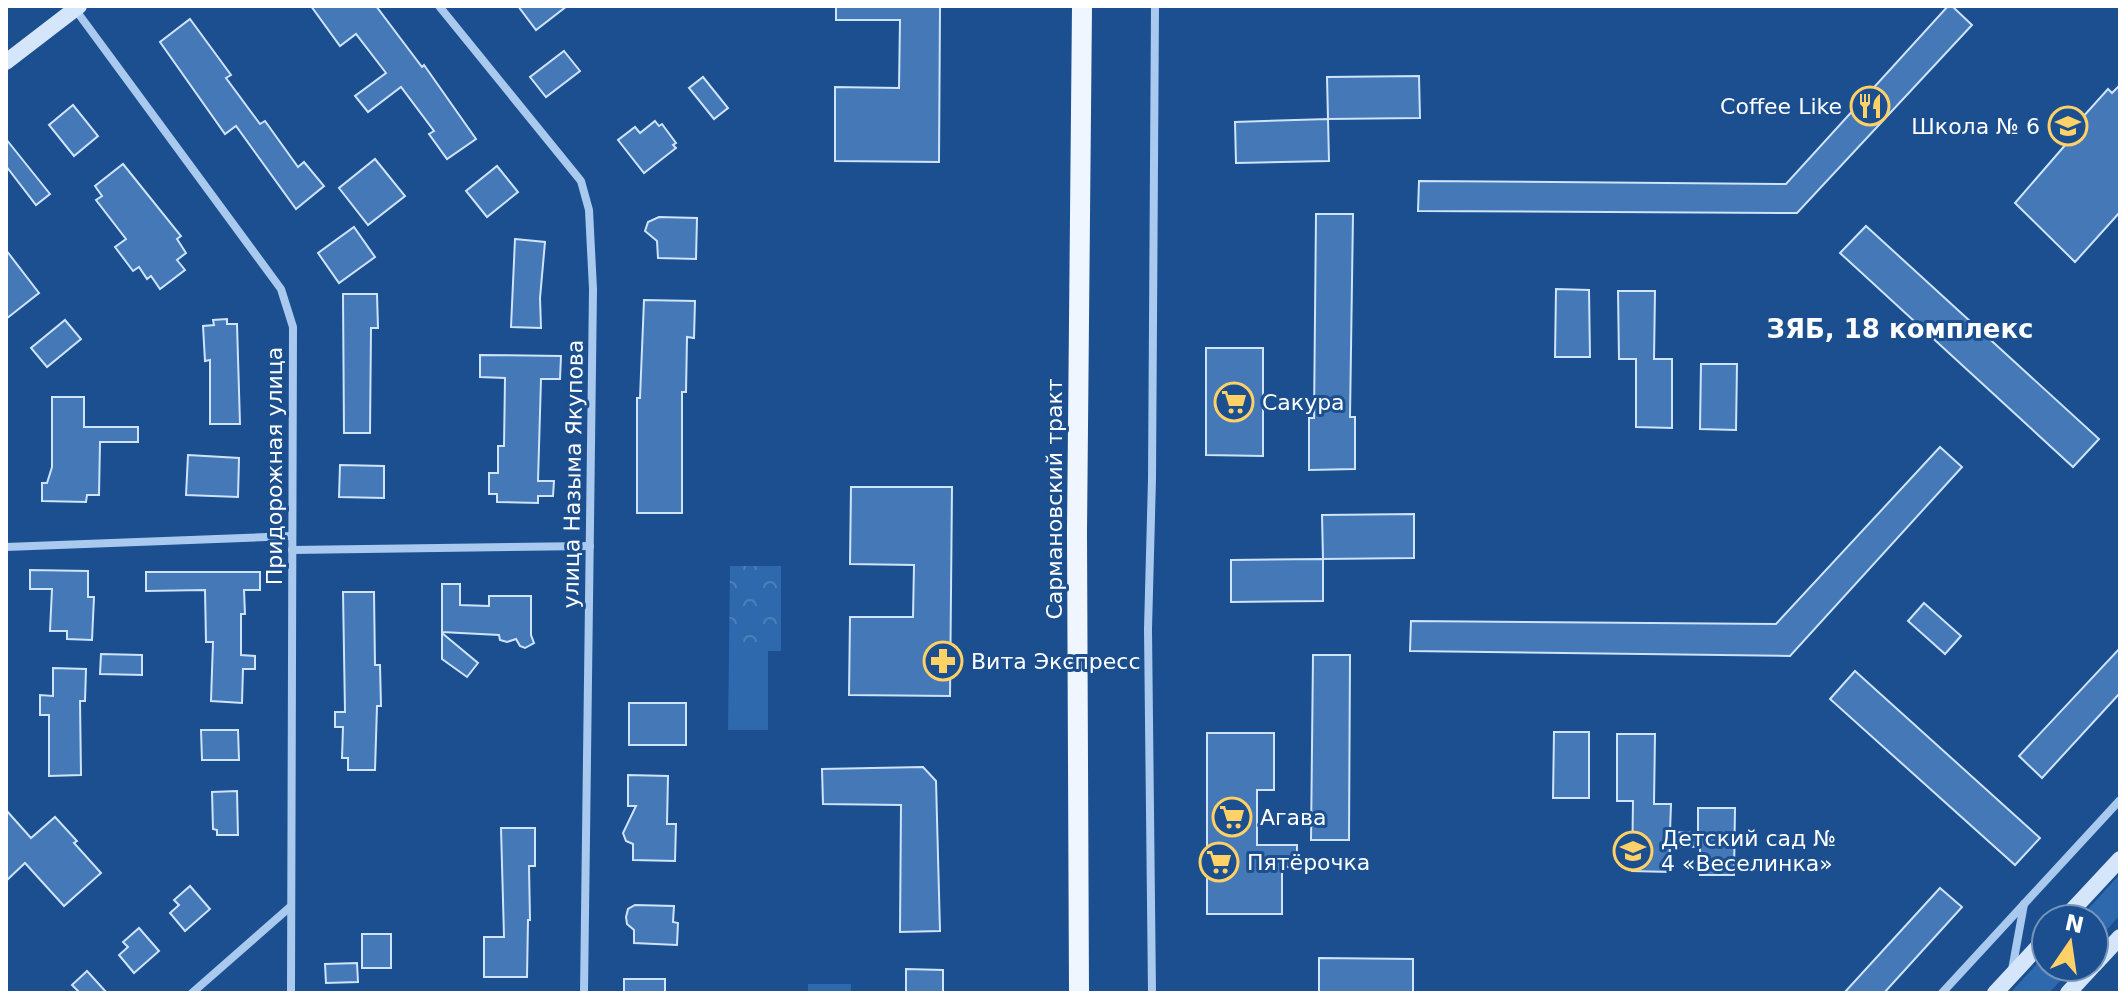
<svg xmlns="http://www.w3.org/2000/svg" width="2126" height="999" viewBox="0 0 2126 999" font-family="'DejaVu Sans',sans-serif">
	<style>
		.grass { fill: #2e69ad }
		.forest { fill: url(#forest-crowns) }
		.building { fill: #4478b7; stroke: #cfe3fa; stroke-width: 2 }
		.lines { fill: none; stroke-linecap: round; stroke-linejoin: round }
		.street { stroke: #a9c9ee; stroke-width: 8 }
		.secondary { stroke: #d6e6fa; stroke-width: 16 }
		.primary { stroke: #f0f6ff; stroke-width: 20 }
		.labels { text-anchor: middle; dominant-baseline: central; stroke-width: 6; stroke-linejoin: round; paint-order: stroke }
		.poi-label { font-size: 22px; fill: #fff; stroke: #1b4f8f; text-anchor: start }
		.street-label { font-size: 22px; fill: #fff; stroke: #1b4f8f }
		.quarter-label { font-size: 26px; font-weight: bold; fill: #fff; stroke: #1b4f8f }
	</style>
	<defs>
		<pattern id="forest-crowns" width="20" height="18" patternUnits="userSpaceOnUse" patternTransform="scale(2)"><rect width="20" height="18" fill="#2e69ad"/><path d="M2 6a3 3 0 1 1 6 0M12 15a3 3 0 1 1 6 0" fill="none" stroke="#4d80b9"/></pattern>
	</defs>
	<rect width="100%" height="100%" fill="#1b4f8f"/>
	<g class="grass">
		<path d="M729 651H768V730H728Z"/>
		<path d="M2120 874V915L2094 944V919H2079Z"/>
		<path d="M2046 954V967H2073L2049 993H2010Z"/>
	</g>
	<g class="forest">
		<path d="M730 566H781V651H729Z"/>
		<rect x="808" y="984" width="43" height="9"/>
	</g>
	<g class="building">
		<path d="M311 6H376L422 67 424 65 476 139 447 159 429 134 434 131 401 87 368 112 355 96 386 73 356 34 340 46Z"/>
		<path d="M518 6H567L536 30Z"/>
		<path d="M836 6H940L939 162 835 161V87L899 88 900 20H836Z"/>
		<path d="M1948 6H1952L1972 25 1797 213 1418 211 1419 181 1786 184Z"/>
		<path d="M190 19 231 75 226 78 260 124 265 121 298 167 304 162 324 186 296 209 236 126 225 134 160 42Z"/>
		<path d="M564 51 580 71 546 97 530 77Z"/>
		<path d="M1419 76 1420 118 1328 119 1327 77Z"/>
		<path d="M703 77 728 108 714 119 689 88Z"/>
		<path d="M2120 85V212L2075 262 2015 203 2067 143 2063 139 2108 89 2112 93Z"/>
		<path d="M73 105 98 136 74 156 49 125Z"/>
		<path d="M1328 119 1329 161 1236 163 1235 122Z"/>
		<path d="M655 121 659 126 662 124 676 143 673 145 676 148 644 173 618 140 635 127 640 133Z"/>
		<path d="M6 139 50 194 36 205 6 166Z"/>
		<path d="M375 159 405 196 368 225 339 188Z"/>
		<path d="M123 164 181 236 177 239 186 253 177 260 185 270 160 289 151 276 147 279 139 267 133 271 115 247 126 239 96 200 102 196 95 186Z"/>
		<path d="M497 166 518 192 487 217 466 191Z"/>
		<path d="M1316 214H1353L1350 417H1355V469L1309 470V418H1314Z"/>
		<path d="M659 217 697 218 696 259 658 258 657 241 645 231 648 222Z"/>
		<path d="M1866 226 2099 439 2073 467 1840 253Z"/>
		<path d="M354 227 375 257 339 283 318 253Z"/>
		<path d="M515 239 545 242 540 298 541 328 511 327Z"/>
		<path d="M6 250 39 293 6 319Z"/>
		<path d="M1556 289 1589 290 1590 357H1555Z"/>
		<path d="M1618 291H1655L1654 359H1672V428L1636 427V359H1619Z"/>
		<path d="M343 294H377L378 328H371L370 433H344Z"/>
		<path d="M644 300 695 301 694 338 687 337 686 392H682V513H637V398H640Z"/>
		<path d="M227 319V324H237L240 424H210V360L205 361 203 326 214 325 213 320Z"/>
		<path d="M65 320 81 339 47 367 31 348Z"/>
		<path d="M1206 348H1263V456L1206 455Z"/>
		<path d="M480 355 561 356 560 379H541L538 481H554L553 496H538V503L497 502V494H489V473H498V446H504L505 378 480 377Z"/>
		<path d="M1701 364H1737L1736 430 1700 429Z"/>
		<path d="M52 397H84V427H138V442H100L99 495H87L86 502 42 501V483H47L52 467Z"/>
		<path d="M1940 447 1962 467 1790 656 1410 651 1411 621 1776 624Z"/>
		<path d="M188 455 239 458 238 497 186 495Z"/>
		<path d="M340 465 384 466V498L339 497Z"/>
		<path d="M851 487H952L950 696 849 695 850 617H913L914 565 850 564Z"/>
		<path d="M1414 514V558L1323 559 1322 515Z"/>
		<path d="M1323 559V601L1231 602V560Z"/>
		<path d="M30 570 88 571V597H94L92 640 67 639V631H50L52 589H30Z"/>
		<path d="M146 572H260V590H244L245 614H241V655L255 656V669H243L242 703 211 701 213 642H206L205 590 146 591Z"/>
		<path d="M442 584H460V605L489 606V596H531V635L534 643 525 648 520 646 516 639 507 642 500 640 499 635 442 632Z"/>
		<path d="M343 592H374L375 665H380L381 706H377L375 770H348V758H342L343 727H335V712H345Z"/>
		<path d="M1924 603 1961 636 1945 654 1908 621Z"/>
		<path d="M442 633 478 663 467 677 442 659Z"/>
		<path d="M2120 648V693L2042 778 2019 756Z"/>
		<path d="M101 654 142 655V675L100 674Z"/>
		<path d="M1313 655H1350L1349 840H1311Z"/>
		<path d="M53 668 86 669 85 701H80L81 775 49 776V715H40V695L53 696Z"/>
		<path d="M1855 671 2040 838 2015 865 1830 699Z"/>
		<rect x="629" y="703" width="57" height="42"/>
		<path d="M201 730H238L239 760H202Z"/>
		<path d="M1554 732H1589V798H1553Z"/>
		<path d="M1207 733H1274V790H1257V845H1297V867H1282V914H1207Z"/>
		<path d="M1617 734H1655L1654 804H1671L1670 832 1698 833V808H1735L1734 875H1700V847L1670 846 1669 872 1632 871 1633 801H1617Z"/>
		<path d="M923 767 936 781 940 931 900 932 901 805 823 804 822 769Z"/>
		<path d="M628 775 668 776 667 824H676L675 861 633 860V844L626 841 623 833 636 806H628Z"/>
		<path d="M237 791 238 835H217V830L213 829 212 792Z"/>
		<path d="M6 810 31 838 55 817 77 841 74 843 101 873 64 906 25 863 6 881Z"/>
		<path d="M501 828H535V866H529L530 920H528L527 977H484V937H504Z"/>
		<path d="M190 886 210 909 185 931 170 913 179 905 174 900Z"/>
		<path d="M1940 888 1962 907 1884 993H1844Z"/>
		<path d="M635 905 674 906 673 922 678 923 677 945 634 943V930L627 924 626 917 628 909Z"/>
		<path d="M139 928 159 951 134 973 119 955 128 947 123 942Z"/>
		<rect x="362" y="934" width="29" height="34"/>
		<path d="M1319 958 1413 959V993H1319Z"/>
		<path d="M357 963 358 982 326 983 325 964Z"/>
		<path d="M906 969 943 970V993H906Z"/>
		<path d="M87 971 107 993H80L72 985Z"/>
		<rect x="624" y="979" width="41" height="14"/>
	</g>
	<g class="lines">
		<g class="street">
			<path d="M439 6 581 181 589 210 593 289 584 993"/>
			<path d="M75 9 281 289 293 327 291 993"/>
			<path d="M6 547 292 536"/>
			<path d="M292 550 590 546"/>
			<path d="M2012 970 2024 904"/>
			<path d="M192 993 290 907"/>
			<path d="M1152 993 1148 629 1152 479 1155 6"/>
			<path d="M1942 993 2120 800"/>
		</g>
		<g class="secondary">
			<path d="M6 62 79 6"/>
			<path d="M2064 919 2120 859"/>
			<path d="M2094 965 2120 937"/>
			<path d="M1995 993 2046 938"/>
			<path d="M2068 993 2092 967"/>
		</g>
		<path class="primary" d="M1079 993 1077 532 1082 6"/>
	</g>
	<defs>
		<symbol id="restaurant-ring" viewBox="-11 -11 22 22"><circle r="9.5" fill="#1b4f8f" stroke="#ffd166" stroke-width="1.5"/><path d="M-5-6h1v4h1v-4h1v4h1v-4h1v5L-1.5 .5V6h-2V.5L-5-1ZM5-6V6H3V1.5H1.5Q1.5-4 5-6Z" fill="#ffd166"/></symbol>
		<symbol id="school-ring" viewBox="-11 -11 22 22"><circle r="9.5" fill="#1b4f8f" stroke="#ffd166" stroke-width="1.5"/><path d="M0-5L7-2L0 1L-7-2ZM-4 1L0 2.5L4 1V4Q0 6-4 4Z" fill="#ffd166"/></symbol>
		<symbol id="supermarket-ring" viewBox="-11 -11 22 22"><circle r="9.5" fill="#1b4f8f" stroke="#ffd166" stroke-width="1.5"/><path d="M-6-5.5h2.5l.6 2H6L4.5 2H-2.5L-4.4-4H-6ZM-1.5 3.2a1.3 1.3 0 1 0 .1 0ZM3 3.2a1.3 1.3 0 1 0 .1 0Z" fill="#ffd166"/></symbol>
		<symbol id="pharmacy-ring" viewBox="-11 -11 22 22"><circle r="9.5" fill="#1b4f8f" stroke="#ffd166" stroke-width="1.5"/><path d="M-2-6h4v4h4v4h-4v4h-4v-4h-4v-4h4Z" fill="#ffd166"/></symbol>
	</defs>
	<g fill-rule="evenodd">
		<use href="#restaurant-ring" x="1848" y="84" width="44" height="44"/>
		<use href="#school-ring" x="2046" y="104" width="44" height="44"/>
		<use href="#supermarket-ring" x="1212" y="380" width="44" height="44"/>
		<use href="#pharmacy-ring" x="921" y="639" width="44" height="44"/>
		<use href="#supermarket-ring" x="1210" y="795" width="44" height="44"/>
		<use href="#school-ring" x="1611" y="829" width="44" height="44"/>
		<use href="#supermarket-ring" x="1197" y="840" width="44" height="44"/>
	</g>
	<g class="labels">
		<g class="poi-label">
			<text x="1842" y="106" text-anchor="end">Coffee Like</text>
			<text x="2040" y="126" text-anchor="end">Школа № 6</text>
			<text x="1262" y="402">Сакура</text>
			<text x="971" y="661">Вита Экспресс</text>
			<text x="1260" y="817">Агава</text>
			<text x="1661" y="838">Детский сад №<tspan x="1661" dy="25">4 «Веселинка»</tspan></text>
			<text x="1247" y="862">Пятёрочка</text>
		</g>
		<g class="street-label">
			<text transform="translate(274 466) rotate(-90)">Придорожная улица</text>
			<text transform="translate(573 474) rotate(-89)">улица Назыма Якупова</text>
			<text transform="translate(1054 499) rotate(-90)">Сармановский тракт</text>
		</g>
		<g class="quarter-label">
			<text x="1900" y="329">ЗЯБ, 18 комплекс</text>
		</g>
	</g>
	<rect width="2126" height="999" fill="none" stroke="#ffffff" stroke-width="16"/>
	<g transform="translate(2070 943) rotate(13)"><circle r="38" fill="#1b4f8f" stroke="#7695bc" stroke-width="2"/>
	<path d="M0-6L14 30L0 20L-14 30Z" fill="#ffd166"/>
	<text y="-12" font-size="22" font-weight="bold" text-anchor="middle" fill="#ffffff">N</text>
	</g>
</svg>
